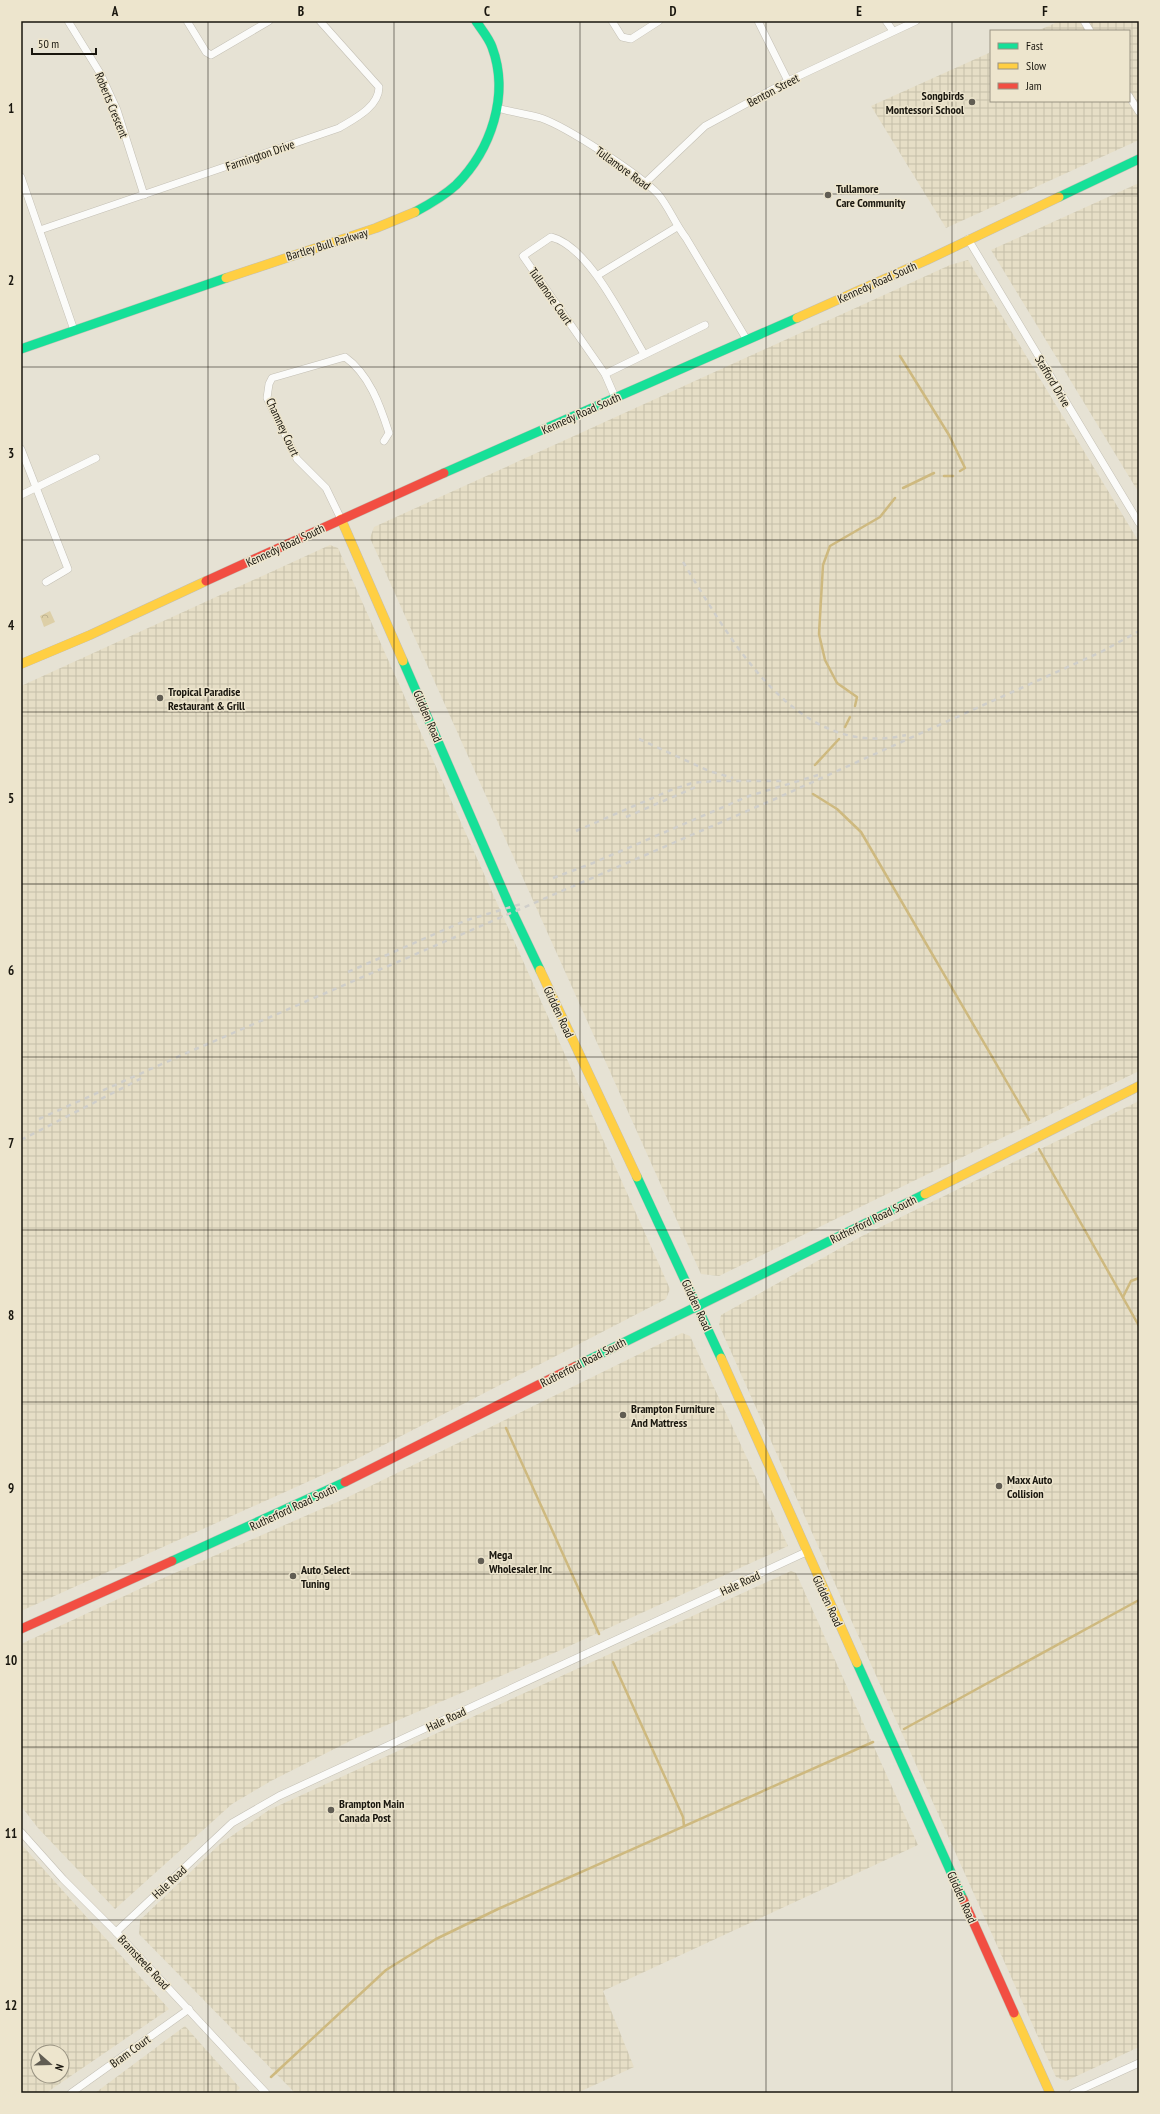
<svg xmlns="http://www.w3.org/2000/svg" width="1160" height="2114" viewBox="0 0 1160 2114" font-family="'PT Sans Narrow',sans-serif">
	<style>
		.industrial { fill: url(#industrial-grid); fill-rule: evenodd }
		.forest { fill: url(#forest-crowns) }
		.lines { fill: none; stroke-linecap: round; stroke-linejoin: round }
		.stream { stroke: #ceb97f; stroke-width: 2.5 }
		.street-casing { stroke: #c3bfb4; stroke-width: 8 }
		.fast-casing { stroke: #c3bfb4; stroke-width: 10 }
		.slow-casing { stroke: #c3bfb4; stroke-width: 10 }
		.jam-casing { stroke: #c3bfb4; stroke-width: 10 }
		.street { stroke: #fbfbf9; stroke-width: 7 }
		.fast { stroke: #16e098; stroke-width: 9 }
		.slow { stroke: #ffcf43; stroke-width: 9 }
		.jam { stroke: #f24e42; stroke-width: 9 }
		.rail { stroke: #cfceca; stroke-width: 2.5; stroke-dasharray: 5 5; stroke-linecap: butt }
		.grid { fill: none; stroke: #19160e; stroke-width: 1; stroke-opacity: 0.55 }
		.poi-dot { fill: #615d53; stroke: #ede5cd; stroke-width: 1.5 }
		.labels { text-anchor: middle; dominant-baseline: central; stroke-width: 3; stroke-linejoin: round; paint-order: stroke }
		.street-label { font-size: 12px; fill: #19160e; stroke: #ede5cd }
		.poi-label { font-size: 12px; font-weight: bold; fill: #19160e; stroke: #ede5cd; text-anchor: start }
		.neatline { fill: none; stroke: #19160e; stroke-width: 1.5 }
		.grid-label { font-size: 13px; text-anchor: middle; font-weight: bold; fill: #19160e }
	</style>
	<defs>
		<pattern id="industrial-grid" width="8" height="8" patternUnits="userSpaceOnUse"><rect width="8" height="8" fill="#e6dec6"/><path d="M0 4h8M4 0v8" fill="none" stroke="#c5bea9"/></pattern>
		<pattern id="forest-crowns" width="20" height="18" patternUnits="userSpaceOnUse"><rect width="20" height="18" fill="#ddcfa7"/><path d="M2 6a3 3 0 1 1 6 0M12 15a3 3 0 1 1 6 0" fill="none" stroke="#bdb18f"/></pattern>
	</defs>
	<rect width="100%" height="100%" fill="#e6e2d4"/>
	<g class="industrial">
		<path d="M1060 21H1139V140L946 228 871 106 991 52V101H1129V31H1037Z"/>
		<path d="M1139 183V493L991 250Z"/>
		<path d="M968 260 1139 542V1071L719 1276 701 1274 370 538 374 527 950 265Z"/>
		<path d="M330 545 338 548 670 1289 666 1299 347 1464 21 1611V686Z"/>
		<path d="M1139 1101V2047L1066 2081 1056 2077 719 1325 721 1315 862 1236Z"/>
		<path d="M682 1333 690 1336 788 1546 554 1653 352 1740 271 1781 232 1804 115 1909 38 1828 21 1806V1644L161 1579 342 1500Z"/>
		<path d="M791 1571 796 1573 918 1845 603 1991 634 2067 577 2093H295L139 1934 140 1920 220 1844 269 1810Z"/>
		<path d="M21 1844 169 2009 46 2093H21ZM38 2052H62V2076H38Z"/>
		<path d="M185 2026 240 2088 235 2093H95Z"/>
	</g>
	<path class="forest" d="M50 611 55 622 44 627 40 616Z"/>
	<g class="lines">
		<g class="stream">
			<path d="M900 356 949 435 965 468 960 471"/>
			<path d="M944 476H953"/>
			<path d="M903 488 934 473"/>
			<path d="M855 706 857 697 837 683 825 660 819 634 823 565 830 546 880 517 895 498"/>
			<path d="M845 727 850 717"/>
			<path d="M815 765 839 739"/>
			<path d="M813 794 837 809 861 832 1029 1120"/>
			<path d="M1039 1149 1139 1326"/>
			<path d="M1123 1297 1131 1281 1139 1278"/>
			<path d="M506 1428 599 1634"/>
			<path d="M613 1662 683 1817 684 1826"/>
			<path d="M904 1729 1139 1600"/>
			<path d="M271 2077 386 1970 436 1939 498 1909 873 1742"/>
		</g>
		<defs>
			<g id="street">
				<path d="M68 21 100 73 117 110 144 195"/>
				<path d="M187 21 206 52 211 55 269 21"/>
				<path d="M612 21 622 37 631 39 659 21"/>
				<path d="M758 21 788 81"/>
				<path d="M886 21 893 31"/>
				<path d="M1084 21 1090 31"/>
				<path d="M1129 96 1139 112"/>
				<path d="M497 108C511 112 527 114 541 118 567 127 639 174 658 194 669 207 675 224 686 238L747 340"/>
				<path d="M21 177 74 330"/>
				<path d="M645 183 705 126 788 81 916 21"/>
				<path d="M40 230 339 128C354 119 379 107 379 87L320 21"/>
				<path d="M968 239 1139 523"/>
				<path d="M598 275 677 227"/>
				<path d="M605 374 705 325"/>
				<path d="M615 397 605 374 523 256 551 237C589 246 624 321 644 354"/>
				<path d="M21 449 68 569 46 582"/>
				<path d="M21 495 96 458"/>
				<path d="M341 519 326 488 297 459 267 398 269 384 272 378 345 357C369 374 380 405 389 433L384 441"/>
				<path d="M21 1832 63 1879 116 1932 266 2093"/>
				<path d="M116 1932 232 1823 279 1796 806 1552"/>
				<path d="M71 2093 189 2009"/>
				<path d="M1073 2093 1139 2063"/>
			</g>
			<g id="fast">
				<path d="M1059 197 1139 159"/>
				<path d="M415 212C430 204 444 196 456 185 491 150 510 95 492 47 489 38 481 29 476 21"/>
				<path d="M21 349 226 278"/>
				<path d="M444 473 797 318"/>
				<path d="M403 661 510 907 540 970"/>
				<path d="M637 1177 721 1358"/>
				<path d="M576 1366 925 1194"/>
				<path d="M172 1561 345 1482"/>
				<path d="M857 1663 963 1899"/>
			</g>
			<g id="slow">
				<path d="M226 278 376 228 415 212"/>
				<path d="M797 318 927 260 1059 197"/>
				<path d="M341 519 403 661"/>
				<path d="M21 664 90 635 206 581"/>
				<path d="M540 970 637 1177"/>
				<path d="M925 1194 1139 1086"/>
				<path d="M721 1358 857 1663"/>
				<path d="M1014 2013 1050 2093"/>
			</g>
			<g id="jam">
				<path d="M206 581 444 473"/>
				<path d="M345 1482 576 1366"/>
				<path d="M21 1629 172 1561"/>
				<path d="M963 1899 1014 2013"/>
			</g>
		</defs>
		<use href="#street" class="street-casing"/>
		<use href="#fast" class="fast-casing"/>
		<use href="#slow" class="slow-casing"/>
		<use href="#jam" class="jam-casing"/>
		<use href="#street" class="street"/>
		<use href="#fast" class="fast"/>
		<use href="#slow" class="slow"/>
		<use href="#jam" class="jam"/>
		<g class="rail">
			<path d="M683 562C731 640 796 761 906 735"/>
			<path d="M639 739 709 771 733 778"/>
			<path d="M626 817 696 787"/>
			<path d="M576 831 671 790 692 783 713 781H783"/>
			<path d="M553 878 593 863 749 796 818 775"/>
			<path d="M348 972 467 920 521 904"/>
			<path d="M39 1119 182 1055 775 799 1101 652 1139 631"/>
			<path d="M21 1140 142 1078"/>
		</g>
	</g>
	<path class="grid" d="M208 21V2093M394 21V2093M580 21V2093M766 21V2093M952 21V2093M21 194H1139M21 367H1139M21 540H1139M21 712H1139M21 884H1139M21 1057H1139M21 1230H1139M21 1402H1139M21 1574H1139M21 1747H1139M21 1920H1139"/>
	<g class="poi-dot">
		<circle cx="972" cy="102" r="4"/>
		<circle cx="828" cy="195" r="4"/>
		<circle cx="160" cy="698" r="4"/>
		<circle cx="623" cy="1415" r="4"/>
		<circle cx="999" cy="1486" r="4"/>
		<circle cx="481" cy="1561" r="4"/>
		<circle cx="293" cy="1576" r="4"/>
		<circle cx="331" cy="1810" r="4"/>
	</g>
	<g class="labels">
		<g class="street-label">
			<text transform="translate(773 90) rotate(-28)">Benton Street</text>
			<text transform="translate(112 105) rotate(68)">Roberts Crescent</text>
			<text transform="translate(260 155) rotate(-19)">Farmington Drive</text>
			<text transform="translate(623 168) rotate(36)">Tullamore Road</text>
			<text transform="translate(327 244) rotate(-17)">Bartley Bull Parkway</text>
			<text transform="translate(877 282) rotate(-24)">Kennedy Road South</text>
			<text transform="translate(551 296) rotate(55)">Tullamore Court</text>
			<text transform="translate(1053 381) rotate(59)">Stafford Drive</text>
			<text transform="translate(581 413) rotate(-24)">Kennedy Road South</text>
			<text transform="translate(283 427) rotate(65)">Chamney Court</text>
			<text transform="translate(285 545) rotate(-25)">Kennedy Road South</text>
			<text transform="translate(428 716) rotate(67)">Glidden Road</text>
			<text transform="translate(559 1012) rotate(65)">Glidden Road</text>
			<text transform="translate(873 1219) rotate(-26)">Rutherford Road South</text>
			<text transform="translate(697 1305) rotate(65)">Glidden Road</text>
			<text transform="translate(583 1362) rotate(-27)">Rutherford Road South</text>
			<text transform="translate(293 1507) rotate(-25)">Rutherford Road South</text>
			<text transform="translate(740 1583) rotate(-25)">Hale Road</text>
			<text transform="translate(828 1601) rotate(65)">Glidden Road</text>
			<text transform="translate(446 1719) rotate(-25)">Hale Road</text>
			<text transform="translate(169 1882) rotate(-43)">Hale Road</text>
			<text transform="translate(962 1897) rotate(66)">Glidden Road</text>
			<text transform="translate(144 1962) rotate(47)">Bramsteele Road</text>
			<text transform="translate(130 2051) rotate(-36)">Bram Court</text>
		</g>
		<g class="poi-label">
			<text x="964" y="95" text-anchor="end">Songbirds<tspan x="964" dy="14">Montessori School</tspan></text>
			<text x="836" y="188">Tullamore<tspan x="836" dy="14">Care Community</tspan></text>
			<text x="168" y="691">Tropical Paradise<tspan x="168" dy="14">Restaurant &amp; Grill</tspan></text>
			<text x="631" y="1408">Brampton Furniture<tspan x="631" dy="14">And Mattress</tspan></text>
			<text x="1007" y="1479">Maxx Auto<tspan x="1007" dy="14">Collision</tspan></text>
			<text x="489" y="1554">Mega<tspan x="489" dy="14">Wholesaler Inc</tspan></text>
			<text x="301" y="1569">Auto Select<tspan x="301" dy="14">Tuning</tspan></text>
			<text x="339" y="1803">Brampton Main<tspan x="339" dy="14">Canada Post</tspan></text>
		</g>
	</g>
	<rect width="1160" height="2114" fill="none" stroke="#ede5cd" stroke-width="44"/>
	<rect x="990" y="30" width="140" height="72" fill="#ede5cd" stroke="#989281"/>
	<rect x="998" y="43" width="20" height="6" fill="#16e098" stroke="#989281"/>
	<text x="1026" y="50" font-size="12" fill="#19160e">Fast</text>
	<rect x="998" y="63" width="20" height="6" fill="#ffcf43" stroke="#989281"/>
	<text x="1026" y="70" font-size="12" fill="#19160e">Slow</text>
	<rect x="998" y="83" width="20" height="6" fill="#f24e42" stroke="#989281"/>
	<text x="1026" y="90" font-size="12" fill="#19160e">Jam</text>
	<g transform="translate(50 2064) rotate(110)"><circle r="19" fill="#ede5cd" stroke="#989281"/>
	<path d="M0-3L7 15L0 10L-7 15Z" fill="#615d53"/>
	<text y="-6" font-size="11" font-weight="bold" text-anchor="middle" fill="#19160e">N</text>
	</g>
	<path d="M32 48v6h64v-6" fill="none" stroke="#19160e" stroke-width="2"/>
	<text x="38" y="48" font-size="12" fill="#19160e" stroke="#ede5cd" stroke-width="3" paint-order="stroke">50 m</text>
	<rect x="22" y="22" width="1116" height="2070" class="neatline"/>
	<g class="grid-label">
		<text x="115" y="16">A</text>
		<text x="301" y="16">B</text>
		<text x="487" y="16">C</text>
		<text x="673" y="16">D</text>
		<text x="859" y="16">E</text>
		<text x="1045" y="16">F</text>
		<text x="11" y="113">1</text>
		<text x="11" y="285">2</text>
		<text x="11" y="458">3</text>
		<text x="11" y="630">4</text>
		<text x="11" y="803">5</text>
		<text x="11" y="975">6</text>
		<text x="11" y="1148">7</text>
		<text x="11" y="1320">8</text>
		<text x="11" y="1493">9</text>
		<text x="11" y="1665">10</text>
		<text x="11" y="1838">11</text>
		<text x="11" y="2010">12</text>
	</g>
</svg>
